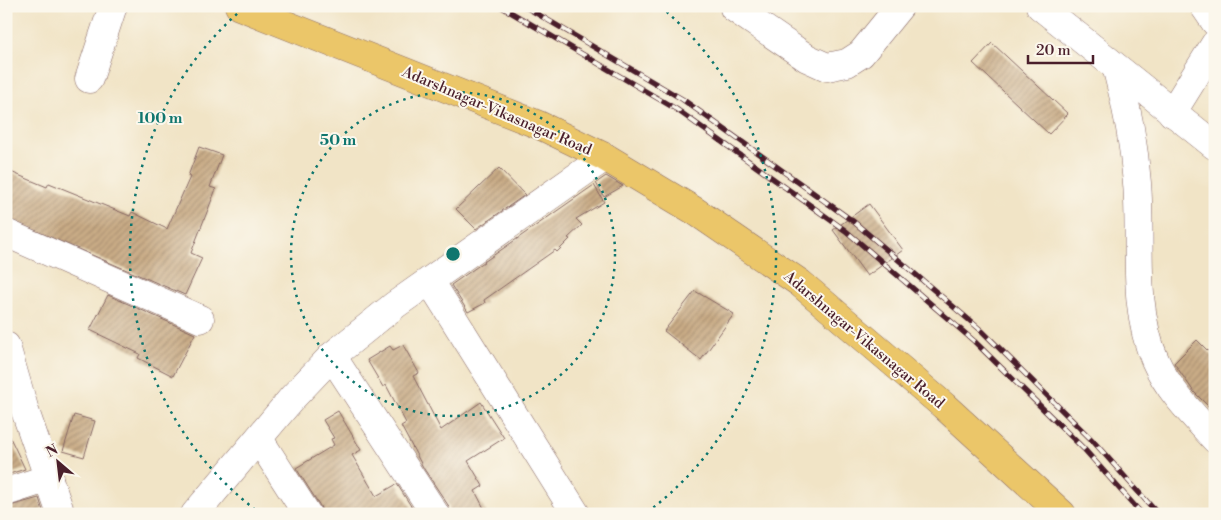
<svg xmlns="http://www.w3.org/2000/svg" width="1221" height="520" viewBox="0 0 1221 520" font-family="'Libre Bodoni',serif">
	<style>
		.building { fill: url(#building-hatch) }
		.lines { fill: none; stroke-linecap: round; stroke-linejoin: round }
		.minor-casing { stroke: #846461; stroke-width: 29 }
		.major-casing { stroke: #846461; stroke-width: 29 }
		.minor { stroke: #fff; stroke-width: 28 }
		.major { stroke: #ebc669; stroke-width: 28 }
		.rail-casing { stroke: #4a1f2b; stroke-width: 5.5 }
		.rail { stroke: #fbf7ec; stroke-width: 4; stroke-dasharray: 11; stroke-linecap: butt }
		.ring { fill: none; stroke: #0f766e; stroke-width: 2.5; stroke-dasharray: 2.5 5 }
		.labels { text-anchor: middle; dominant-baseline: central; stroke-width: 4; stroke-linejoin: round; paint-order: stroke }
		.street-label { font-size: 15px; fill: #4a1f2b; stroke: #fbf7ec }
		.centre { fill: #0f766e; stroke: #fbf7ec; stroke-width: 2.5 }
		.ring-label { font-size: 15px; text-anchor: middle; font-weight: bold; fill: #0f766e; stroke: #fbf7ec; stroke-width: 4; stroke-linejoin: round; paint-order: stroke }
	</style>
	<defs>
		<pattern id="building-hatch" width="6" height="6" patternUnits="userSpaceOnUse" patternTransform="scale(1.25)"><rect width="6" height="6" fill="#c9ac86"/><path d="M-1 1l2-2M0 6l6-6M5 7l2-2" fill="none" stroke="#a58b6e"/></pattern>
	</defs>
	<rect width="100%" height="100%" fill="#fbf7ec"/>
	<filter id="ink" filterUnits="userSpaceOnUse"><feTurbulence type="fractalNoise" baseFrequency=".02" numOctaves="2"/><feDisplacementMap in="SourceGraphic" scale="10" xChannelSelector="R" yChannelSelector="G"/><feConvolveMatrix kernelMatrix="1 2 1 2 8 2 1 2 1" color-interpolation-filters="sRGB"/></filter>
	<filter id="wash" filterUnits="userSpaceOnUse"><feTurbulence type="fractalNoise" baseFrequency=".0096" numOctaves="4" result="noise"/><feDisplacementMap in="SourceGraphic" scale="20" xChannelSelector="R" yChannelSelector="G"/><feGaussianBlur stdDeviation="1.12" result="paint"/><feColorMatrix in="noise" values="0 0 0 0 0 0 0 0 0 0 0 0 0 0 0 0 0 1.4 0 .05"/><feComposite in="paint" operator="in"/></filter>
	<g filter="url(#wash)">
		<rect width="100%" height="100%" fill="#f1e4c6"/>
		<g id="blocks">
			<g class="building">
				<path d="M992 43 1068 114 1049 134 973 63Z"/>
				<path d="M199 147 222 155 210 187 216 189 191 253 202 258 185 295 6 218V170L47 187 49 183 130 216 132 212 167 229 190 177 188 176Z"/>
				<path d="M499 168 525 195 476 229 456 209Z"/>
				<path d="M606 176 623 186 604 197 596 183Z"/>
				<path d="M594 185 604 202 576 219 582 225 568 238 570 239 557 252 555 250 484 300 485 303 468 312 451 285Z"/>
				<path d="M869 204 903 250 867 276 833 230Z"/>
				<path d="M695 291 734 314 701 360 664 331Z"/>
				<path d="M108 295 195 334 173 376 138 358 140 354 90 330Z"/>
				<path d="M1197 340 1215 358V413L1194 392 1174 363Z"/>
				<path d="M403 345 419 373 413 376 441 430 481 402 504 438 468 461 483 486 475 491 487 514H451L448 505 424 469 401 426 406 423 386 385 383 387 367 360 390 346 393 350Z"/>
				<path d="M338 411 361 450 352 455 376 496 397 484 416 514H323L320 506 296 468 334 445 331 439 334 438 323 420Z"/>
				<path d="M74 415 95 421 84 457 63 451Z"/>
				<path d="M6 429 25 469 6 475Z"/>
				<path d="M39 498 44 514H6V507Z"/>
			</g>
		</g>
	</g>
	<g filter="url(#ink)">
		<use href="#blocks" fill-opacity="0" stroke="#846461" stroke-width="1"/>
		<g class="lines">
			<defs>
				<g id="minor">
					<path d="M1040 6 1215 146"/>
					<path d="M1204 6 1215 22"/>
					<path d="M734 8 807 58 827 67 847 63 861 54 900 6"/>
					<path d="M1117 70C1127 107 1134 144 1137 183 1142 240 1131 306 1155 360 1168 390 1193 415 1215 439"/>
					<path d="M89 79 113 6"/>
					<path d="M1172 113 1215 44"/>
					<path d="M6 233 200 319"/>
					<path d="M430 281 576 514"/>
					<path d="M6 346 25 411 61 514"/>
					<path d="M332 356 435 514"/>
					<path d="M259 439 307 514"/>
					<path d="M6 492 49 478"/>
					<path d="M195 514 293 397 332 356 395 305 605 157"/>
				</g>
				<path id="major" d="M239 6 539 125 605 157 695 211 800 283 944 406 1062 514"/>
			</defs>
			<use href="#minor" class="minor-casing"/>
			<use href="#major" class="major-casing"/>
			<use href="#minor" class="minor"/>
			<use href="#major" class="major"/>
			<defs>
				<g id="rail">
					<path d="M500 6 676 109 846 231 974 341 1084 449 1142 514"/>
					<path d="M524 6 682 99 854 222 982 331 1093 441 1158 514"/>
				</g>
			</defs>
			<use href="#rail" class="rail-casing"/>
			<use href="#rail" class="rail"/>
		</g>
	</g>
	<g class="ring">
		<circle cx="453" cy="254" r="162"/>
		<path d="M261 514A323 323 0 0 1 245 7M661 7A323 323 0 0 1 645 514"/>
	</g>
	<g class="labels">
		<g class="street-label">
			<text transform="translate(497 111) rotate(23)">Adarshnagar-Vikasnagar Road</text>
			<text transform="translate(864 340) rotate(40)">Adarshnagar-Vikasnagar Road</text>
		</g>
	</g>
	<circle cx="453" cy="254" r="8" class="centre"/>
	<g class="ring-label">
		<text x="160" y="123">100 m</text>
		<text x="338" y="145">50 m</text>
	</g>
	<rect width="1221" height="520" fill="none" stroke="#fbf7ec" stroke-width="25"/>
	<g transform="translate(58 462) rotate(332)" stroke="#fbf7ec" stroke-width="4" paint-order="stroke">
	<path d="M0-4L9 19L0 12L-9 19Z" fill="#4a1f2b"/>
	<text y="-8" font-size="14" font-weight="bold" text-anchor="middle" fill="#4a1f2b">N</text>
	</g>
	<path d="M1028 55v8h65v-8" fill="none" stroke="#4a1f2b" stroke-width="2.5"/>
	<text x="1036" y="55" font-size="15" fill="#4a1f2b" stroke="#fbf7ec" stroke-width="4" paint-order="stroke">20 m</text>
</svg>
